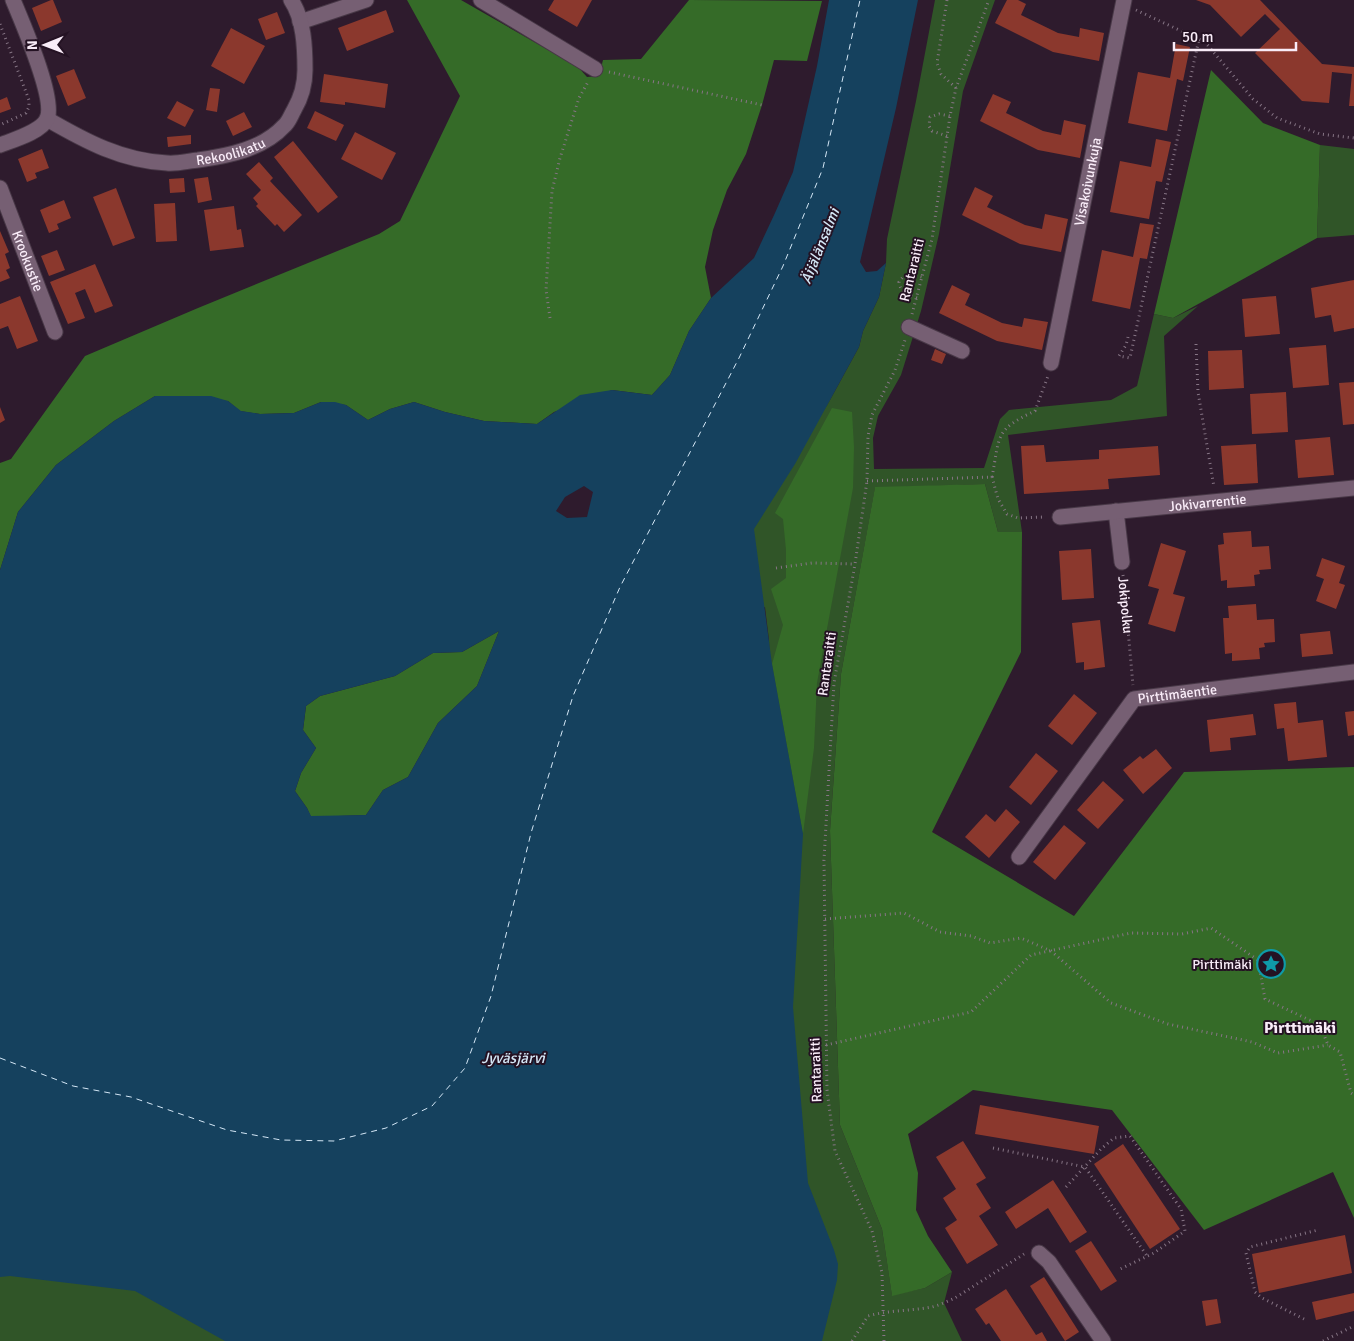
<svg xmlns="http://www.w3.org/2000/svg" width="1354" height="1341" viewBox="0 0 1354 1341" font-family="Signika,sans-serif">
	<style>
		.green { fill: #305528 }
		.forest { fill: #356b28 }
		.water { fill: #15415e; fill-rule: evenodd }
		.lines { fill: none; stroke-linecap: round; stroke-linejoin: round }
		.ferry { stroke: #d4e7f6; stroke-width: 1; stroke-dasharray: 6 5; stroke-linecap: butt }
		.building { fill: #8b382d }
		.minor-casing { stroke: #483847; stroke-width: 17 }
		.path { stroke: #867585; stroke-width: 3; stroke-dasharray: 1 4; stroke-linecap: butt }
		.minor { stroke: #765f73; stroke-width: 15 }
		.labels { text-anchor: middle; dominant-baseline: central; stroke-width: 4; stroke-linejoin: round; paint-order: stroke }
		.street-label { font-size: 14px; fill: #f9ecf8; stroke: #241223 }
		.poi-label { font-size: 14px; fill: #f9ecf8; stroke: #241223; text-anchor: end }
		.water-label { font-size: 15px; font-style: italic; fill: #d4e7f6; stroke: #241223 }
		.quarter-label { font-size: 16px; font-weight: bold; fill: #f9ecf8; stroke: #241223 }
	</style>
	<rect width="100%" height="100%" fill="#2e1b2d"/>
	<g class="green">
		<path d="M935 0H995L963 91 939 234 921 311 901 375 878 416 873 438 874 469 984 468 1000 419 1009 410 1111 400 1137 386 1154 314 1173 318 1198 306 1164 336 1167 416 1008 435 1022 532H998L985 484 875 488 841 674 830 831 840 1125 882 1229 892 1295 925 1288 952 1272 944 1303 962 1341H792L769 640 765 607 675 647 835 390 824 411 859 347 863 331 879 297 886 263 887 239 916 101Z"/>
		<path d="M1320 145 1354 149V235L1317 238Z"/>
		<path d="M0 1192 512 1341H0Z"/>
	</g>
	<g class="forest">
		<path d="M407 0H461L578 67 587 77 599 76 603 60 641 59 689 0 822 1 807 61 774 60 762 105 746 154 727 190 713 230 705 267 711 298 689 331 670 375 652 395 612 390 554 412 537 424 484 421 445 412 414 402 390 409 368 420 346 405 321 402 294 413 260 414 240 411 228 401 155 396 114 421 56 465 18 512 0 570V463L11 459 85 356 198 308 379 234 400 221 460 96Z"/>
		<path d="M1211 70 1263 123 1320 145 1317 238 1173 318 1154 314Z"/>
		<path d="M832 408 852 412 854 447 853 488 817 683 814 748 803 834 772 664 783 625 771 589 786 578V550L783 519 775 513Z"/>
		<path d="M985 484 998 532H1022L1021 652 932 832 1074 916 1184 772 1354 767V1218L1333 1172 1204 1230 1112 1110 973 1090 908 1134 918 1173 916 1210 928 1236 952 1272 925 1288 892 1296 882 1229 840 1125 830 831 841 674 875 487Z"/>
		<path d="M499 631 477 686 438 723 408 777 383 790 366 815 311 817 307 808 295 791 301 773 316 748 303 730 306 706 320 696 395 676 433 653 462 652Z"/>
	</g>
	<path class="water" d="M829 0H918L896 108 860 262 866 272 877 271 886 263 879 297 863 331 859 347 795 464 754 529 772 664 803 834 793 1007 808 1183 834 1250 838 1264 837 1280 822 1341H225L135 1291 10 1276 0 1277V570L18 512 56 465 114 421 155 396H211L228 401 241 411 260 414 294 413 321 402H335L346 405 368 420 390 409 414 402 445 412 484 421 537 424 580 395 612 390 652 395 670 375 689 331 711 298 754 258 775 213 793 172 817 66ZM584 486 593 492 587 517 567 518 556 511 565 497ZM499 631 477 686 438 723 408 777 383 790 366 815 311 816 307 808 295 791 301 773 316 748 303 730 306 706 320 696 395 676 433 653 462 652Z"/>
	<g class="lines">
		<path class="ferry" d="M0 1058 73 1086 131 1097 227 1130 281 1140 334 1141 386 1128 432 1106 465 1068 491 996 531 833 573 696 620 587 739 358 783 266 823 168 860 0"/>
	</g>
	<g class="building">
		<path d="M51 0H53L62 22 41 31 32 8Z"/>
		<path d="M554 0H592L577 27 548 10Z"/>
		<path d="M1007 0H1018L1026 4 1021 15 1058 33 1079 37 1080 28 1104 33 1099 61 1053 52 995 23Z"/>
		<path d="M1196 0H1260L1322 64 1354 67V106H1349L1352 74 1332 72 1329 103 1302 101 1255 53 1280 29 1265 14 1241 37 1210 5Z"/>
		<path d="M386 10 394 32 347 51 338 28Z"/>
		<path d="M277 12 285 33 266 40 258 19Z"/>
		<path d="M231 28 265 46 244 84 211 66Z"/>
		<path d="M1176 44 1190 47 1183 81 1177 79 1167 131 1128 123 1138 72 1170 78Z"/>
		<path d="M74 69 86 98 68 106 56 76Z"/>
		<path d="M324 74 388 84 385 108 345 102V105L320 102Z"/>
		<path d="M210 88 220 89 217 112 206 110Z"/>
		<path d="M993 94 1011 102 1006 113 1043 131 1061 135 1064 120 1086 125 1080 158 1038 150 980 121Z"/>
		<path d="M7 97 11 109 0 113V100Z"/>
		<path d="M177 101 194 110 185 127 167 118Z"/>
		<path d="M315 111 344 125 336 141 307 128Z"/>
		<path d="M244 112 252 127 233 136 226 121Z"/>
		<path d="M355 132 396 153 382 180 341 159Z"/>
		<path d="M191 135V144L168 147 167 137Z"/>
		<path d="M1156 139 1171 142 1162 182 1156 181 1149 219 1110 212 1120 161 1151 167Z"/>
		<path d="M293 141 338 197 318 213 274 157Z"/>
		<path d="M42 149 49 168 35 173 37 178 27 182 18 159Z"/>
		<path d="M259 162 273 178 270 181 302 215 284 232 277 224 275 226 256 206 258 204 253 198 261 190 246 174Z"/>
		<path d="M208 177 212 200 198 203 194 179Z"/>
		<path d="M184 178 185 192 170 193 169 179Z"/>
		<path d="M975 187 993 196 987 207 1025 225 1042 229 1045 214 1068 219 1061 252 1020 244 962 215Z"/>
		<path d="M116 188 135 238 113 246 93 197Z"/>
		<path d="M64 200 71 218 57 224 59 229 49 233 40 210Z"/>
		<path d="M175 203 177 241 156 242 154 204Z"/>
		<path d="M234 206 237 230 241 229 244 247 210 251 204 210Z"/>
		<path d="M1140 223 1154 225 1147 259 1140 258 1130 309 1092 301 1102 250 1133 257Z"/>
		<path d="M0 231 9 252 5 254 10 268 6 270 10 278 0 282Z"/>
		<path d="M57 250 65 270 49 276 41 256Z"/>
		<path d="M95 264 113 306 95 313 85 289 75 293 85 318 68 324 50 282Z"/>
		<path d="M1354 280V328L1334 332 1331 315 1315 318 1311 288Z"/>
		<path d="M952 285 970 294 965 305 1002 323 1022 327 1024 318 1048 322 1042 350 997 341 939 313Z"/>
		<path d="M20 296 38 341 17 349 8 326 0 329V304Z"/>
		<path d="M1276 296 1280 334 1245 337 1242 299Z"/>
		<path d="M1326 345 1329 385 1293 388 1289 348Z"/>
		<path d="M935 349 946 354 942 364 931 360Z"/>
		<path d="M1242 350 1244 388 1209 390 1208 351Z"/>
		<path d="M1354 382V424L1343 425 1339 383Z"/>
		<path d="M1286 392 1288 432 1252 434 1250 394Z"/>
		<path d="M0 407 5 420 0 423Z"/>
		<path d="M1330 437 1334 475 1298 478 1295 440Z"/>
		<path d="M1256 444 1258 483 1224 485 1221 446Z"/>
		<path d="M1044 445 1046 462 1099 459V450L1158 446 1160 475 1108 479 1109 489 1024 494 1021 446Z"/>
		<path d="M1251 531 1252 547 1269 546 1271 569 1259 570 1260 574 1254 575 1255 586 1227 588V580L1221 581 1218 545 1224 544 1223 533Z"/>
		<path d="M1161 543 1186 551 1173 594 1185 597 1175 632 1148 624 1159 589 1148 586Z"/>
		<path d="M1091 549 1094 598 1062 600 1059 551Z"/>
		<path d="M1322 558 1345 566 1339 583 1345 585 1336 609 1316 601 1324 579 1316 576Z"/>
		<path d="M1256 604 1257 620 1274 619 1275 642 1264 643 1265 647 1259 648 1260 659 1232 661V653L1225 654 1223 618H1229L1228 606Z"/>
		<path d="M1100 620 1105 667 1084 670V662L1076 663 1072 623Z"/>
		<path d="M1330 631 1333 654 1302 657 1300 634Z"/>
		<path d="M1074 694 1097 713 1072 745 1048 726Z"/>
		<path d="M1296 702 1298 723 1323 720 1327 757 1288 761 1284 728 1277 729 1274 704Z"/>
		<path d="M1354 711V735L1348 736 1345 712Z"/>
		<path d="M1253 714 1256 735 1230 738 1231 750 1210 752 1207 720Z"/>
		<path d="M1156 749 1172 768 1143 794 1123 770 1140 756 1143 759Z"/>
		<path d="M1036 753 1058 771 1031 805 1009 787Z"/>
		<path d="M1103 781 1124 800 1098 829 1077 810Z"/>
		<path d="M1006 809 1020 822 989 858 965 837 986 814 995 822Z"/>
		<path d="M1064 825 1086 843 1055 880 1033 862Z"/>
		<path d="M980 1105 1099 1126 1094 1154 975 1134Z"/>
		<path d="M963 1141 986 1178 976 1184 991 1208 979 1216 998 1245 967 1264 945 1228 957 1220 943 1198 956 1189 936 1157Z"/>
		<path d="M1123 1144 1180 1229 1150 1249 1094 1164Z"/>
		<path d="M1053 1180 1087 1232 1070 1243 1048 1208 1016 1229 1005 1212Z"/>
		<path d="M1345 1235 1352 1273 1259 1293 1252 1254Z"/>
		<path d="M1091 1241 1117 1281 1101 1291 1075 1251Z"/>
		<path d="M1044 1277 1079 1332 1065 1341 1030 1286Z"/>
		<path d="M1006 1289 1036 1335 1042 1332 1047 1341H1001L989 1323 986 1325 975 1309Z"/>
		<path d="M1354 1293V1311L1316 1320 1312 1302Z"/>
		<path d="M1217 1299 1221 1323 1206 1326 1202 1301Z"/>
	</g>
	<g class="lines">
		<defs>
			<g id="minor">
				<path d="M481 0 595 69"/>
				<path d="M300 22 366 0"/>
				<path id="s2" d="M47 119C85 141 122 161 167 163 177 164 188 161 198 160 228 156 263 149 284 126 289 122 291 115 294 110 301 98 305 83 305 70 305 48 304 19 291 0"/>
				<path d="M0 145C13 140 41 132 47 119 56 99 22 22 13 0"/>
				<path id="s3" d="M0 188 55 332"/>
				<path d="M909 327 962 351"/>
				<path id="s4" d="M1051 363 1124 0"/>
				<path d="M1116 511 1122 562"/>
				<path id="s5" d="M1060 517 1354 488"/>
				<path id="s6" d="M1019 857 1134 699 1354 672"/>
				<path d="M1039 1253 1049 1262 1103 1341"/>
			</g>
		</defs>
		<use href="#minor" class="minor-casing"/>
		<g class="path">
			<path d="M947 0 937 63 941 74 956 88"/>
			<path d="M1136 10 1205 42 1253 99 1277 118 1320 134 1354 138"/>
			<path d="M0 24 29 100V107L26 113 0 125"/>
			<path d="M609 72 762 105"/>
			<path d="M947 136 932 131 929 126 930 117 939 114 950 116"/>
			<path d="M917 298C908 295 900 292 899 282L903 277 913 275 922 277"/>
			<path d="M912 314 932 239 950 116 956 88 989 0"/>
			<path d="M550 318 546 290 552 191 560 158 579 98 588 82"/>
			<path d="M1128 337 1126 345 1119 356 1130 358 1199 39"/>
			<path d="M1196 344 1198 392 1214 487"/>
			<path d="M992 477C1000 436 994 430 1035 411L1048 376"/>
			<path d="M867 481 992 477 998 499 1007 514 1018 518 1045 517"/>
			<path d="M776 568 812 563 855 564"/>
			<path id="s1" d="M1123 575 1133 685"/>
			<path d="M825 919 904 913 940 932 971 936 990 943 1021 938 1051 951 1111 1003 1168 1024 1252 1042 1278 1053 1328 1045"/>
			<path d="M826 1045 971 1012 1031 955 1131 933 1182 934 1211 928 1258 960 1265 999 1320 1025 1328 1045 1340 1052 1351 1093 1354 1095"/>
			<path d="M993 1148 1085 1167 1147 1256"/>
			<path d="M1066 1187 1101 1149 1114 1138 1130 1136 1181 1209 1185 1231 1154 1253 1118 1270"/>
			<path d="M1304 1319 1262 1298 1255 1292 1246 1253 1250 1247 1318 1230"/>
			<path d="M852 1341 868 1316C889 1310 911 1311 932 1307 940 1305 948 1301 955 1298L1024 1254"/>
			<path d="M884 1341 882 1273 872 1231 835 1151 827 1090 824 860 834 683 855 564 867 481 868 436 872 415 895 370 905 340"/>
			<path d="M1323 1341 1354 1326"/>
		</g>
		<use href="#minor" class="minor"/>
	</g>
	<defs>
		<symbol id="sight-ring" viewBox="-11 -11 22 22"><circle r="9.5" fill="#241223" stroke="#0f9aa8" stroke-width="1.5"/><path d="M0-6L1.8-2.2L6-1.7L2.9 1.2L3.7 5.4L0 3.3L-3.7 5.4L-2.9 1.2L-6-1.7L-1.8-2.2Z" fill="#0f9aa8"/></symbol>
	</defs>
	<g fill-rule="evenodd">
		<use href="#sight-ring" x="1255" y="948" width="32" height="32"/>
	</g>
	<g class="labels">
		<g class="street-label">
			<text stroke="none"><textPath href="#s2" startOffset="194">Rekoolikatu</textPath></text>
			<text stroke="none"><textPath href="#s4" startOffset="185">Visakoivunkuja</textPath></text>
			<text stroke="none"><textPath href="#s3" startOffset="78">Krookustie</textPath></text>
			<text transform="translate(912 270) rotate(-76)">Rantaraitti</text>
			<text stroke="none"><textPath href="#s5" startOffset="148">Jokivarrentie</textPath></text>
			<text stroke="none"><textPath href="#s1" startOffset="30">Jokipolku</textPath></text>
			<text transform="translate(827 664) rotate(-82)">Rantaraitti</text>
			<text stroke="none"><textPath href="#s6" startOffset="239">Pirttimäentie</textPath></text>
			<text transform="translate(816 1070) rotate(-92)">Rantaraitti</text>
		</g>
		<g class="poi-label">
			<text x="1252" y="964">Pirttimäki</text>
		</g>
		<g class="water-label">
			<text transform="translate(820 246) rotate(-68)">Äijälänsalmi</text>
			<text x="513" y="1058">Jyväsjärvi</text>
		</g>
		<g class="quarter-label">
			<text x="1300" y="1028">Pirttimäki</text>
		</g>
	</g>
	<g transform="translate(45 45) rotate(269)" stroke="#241223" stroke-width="4" paint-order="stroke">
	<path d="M0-4L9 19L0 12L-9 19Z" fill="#f9ecf8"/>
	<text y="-8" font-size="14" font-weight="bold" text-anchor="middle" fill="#f9ecf8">N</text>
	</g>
	<path d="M1174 42v8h122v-8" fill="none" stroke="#f9ecf8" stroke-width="2.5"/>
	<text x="1182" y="42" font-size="15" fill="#f9ecf8" stroke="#241223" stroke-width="4" paint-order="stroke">50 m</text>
</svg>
